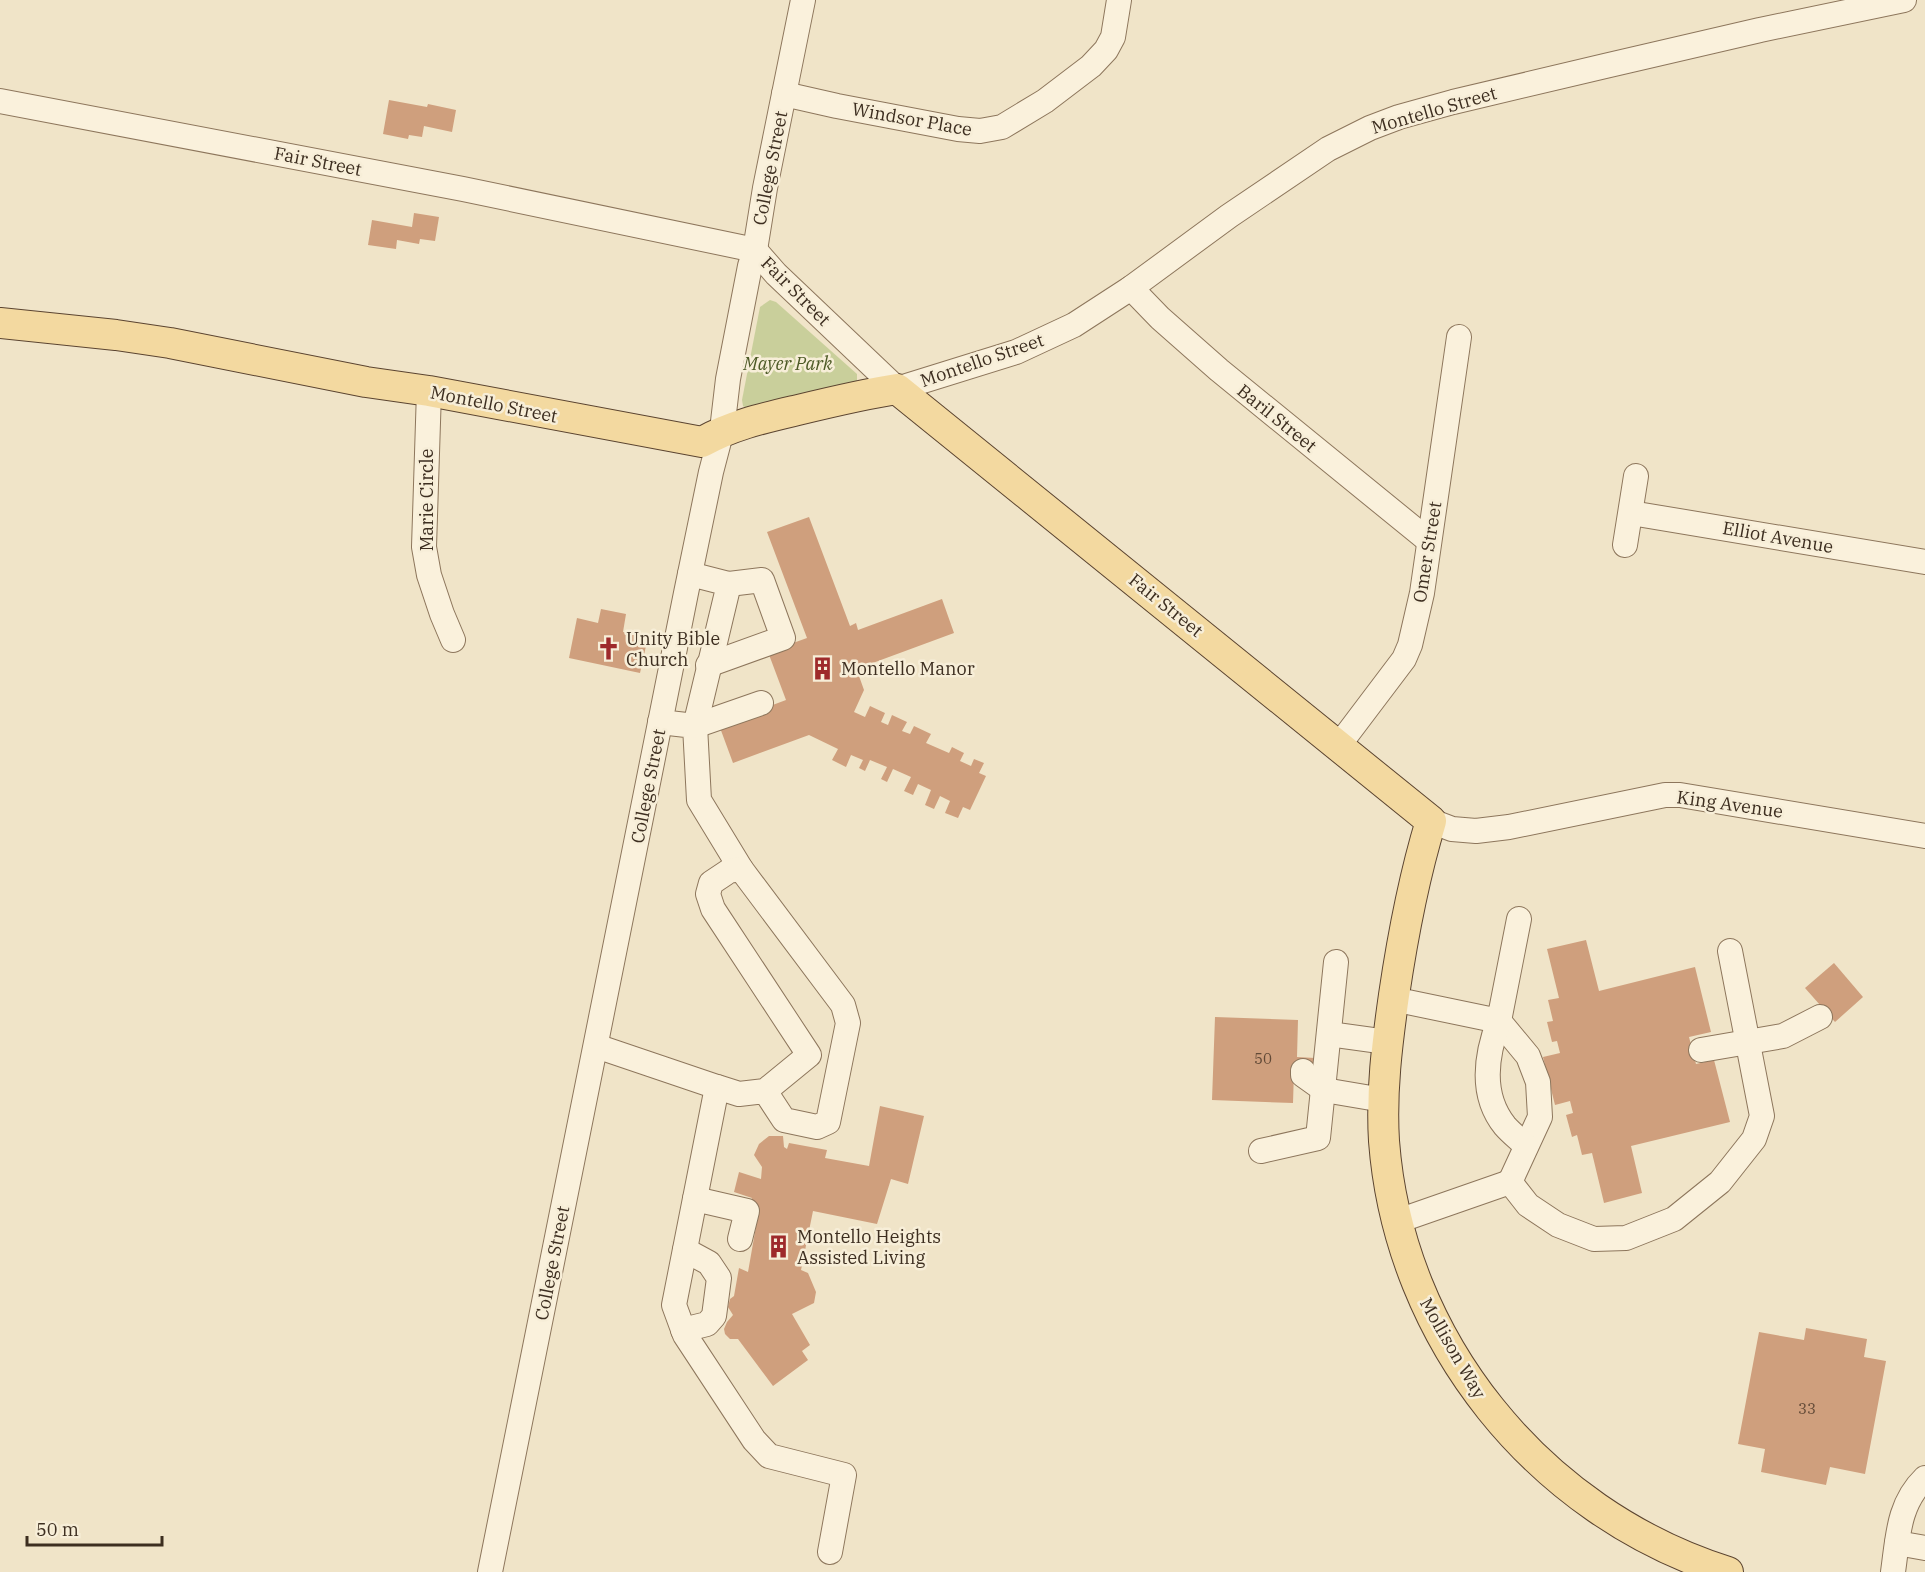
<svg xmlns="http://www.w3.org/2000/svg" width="1925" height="1572" viewBox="0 0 1925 1572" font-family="'IBM Plex Serif',serif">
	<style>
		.green { fill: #c9cf9b }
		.building { fill: #cf9f7d }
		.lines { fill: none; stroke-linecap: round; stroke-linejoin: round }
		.minor-casing { stroke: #8d765c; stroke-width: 26 }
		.major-casing { stroke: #5b4430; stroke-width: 32 }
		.minor { stroke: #faf1dc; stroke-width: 24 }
		.major { stroke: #f3d9a0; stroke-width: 30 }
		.labels { text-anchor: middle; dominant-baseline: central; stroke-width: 5; stroke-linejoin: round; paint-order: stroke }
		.number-label { font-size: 15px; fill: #624a37 }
		.street-label { font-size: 18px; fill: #3d2e20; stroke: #f7eed8 }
		.park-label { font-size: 18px; font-style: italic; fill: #4d5a26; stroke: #f7eed8 }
		.poi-label { font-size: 18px; fill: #3d2e20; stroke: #f7eed8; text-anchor: start }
	</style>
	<rect width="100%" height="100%" fill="#f0e4c8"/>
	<path class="green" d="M770 300 776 302 857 374V381L852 385 747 409 743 406 742 400 760 307Z"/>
	<g class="building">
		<path d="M389 100 427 107 428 104 456 110 452 132 424 126 422 137 409 135 408 139 383 134Z"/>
		<path d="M414 213 439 217 435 241 420 239 419 244 397 240 396 249 368 245 372 220 412 227Z"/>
		<path d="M809 517 850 626 856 623 858 630 942 599 954 633 870 664 873 671 859 676 864 690 854 712 865 717 870 706 885 713 881 722 888 725 892 715 907 722 902 731 910 734 914 726 931 734 926 743 949 753 952 747 964 753 960 761 971 766 974 759 984 763 979 773 986 776 970 810 963 807 958 818 945 813 950 801 940 796 934 809 925 805 931 790 918 784 913 795 904 791 911 777 893 769 887 782 881 779 887 767 870 760 865 771 859 768 863 760 851 755 846 767 832 760 838 749 809 735 733 763 719 725 786 700 768 652 807 638 767 532Z"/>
		<path d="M601 609 626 614 623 632 648 637 640 673 569 658 577 618 598 623Z"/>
		<path d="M1586 940 1599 991 1695 967 1711 1032 1689 1037 1696 1064 1714 1060 1730 1122 1631 1146 1642 1193 1604 1203 1592 1153 1582 1155 1577 1135 1572 1137 1566 1115 1573 1113 1570 1101 1555 1105 1543 1057 1560 1053 1557 1041 1552 1042 1547 1022 1553 1021 1548 1000 1559 998 1547 949Z"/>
		<path d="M1834 963 1863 997 1835 1022 1805 988Z"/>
		<path d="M1215 1017 1298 1020 1297 1057 1315 1058 1314 1071H1294L1293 1103 1212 1100Z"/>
		<path d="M880 1106 924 1116 908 1184 891 1179 877 1224 813 1211 801 1270 808 1273 816 1292 814 1303 792 1314 810 1345 802 1351 808 1360 773 1386 738 1339H730L725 1334 724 1329 727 1322 733 1315 728 1307 730 1299 734 1296 739 1268 748 1272 758 1215 750 1203 752 1198 734 1192 739 1172 761 1179 762 1167 754 1155 759 1144 769 1136H783L784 1147 787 1149 789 1143 827 1150 825 1158 869 1166Z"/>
		<path d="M1806 1328 1867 1339 1864 1357 1886 1361 1865 1474 1830 1467 1826 1485 1761 1472 1765 1449 1738 1444 1759 1332 1804 1340Z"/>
	</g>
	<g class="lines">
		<defs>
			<g id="minor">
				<path d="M784 94 837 106 958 129 980 131 1002 127 1045 101 1091 66 1106 50 1113 37 1119 0"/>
				<path d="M0 101 463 189 755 250 776 274 897 389 1016 352 1074 325 1131 288 1229 216 1328 149 1370 128 1399 117 1453 102 1605 66 1760 30 1904 0"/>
				<path d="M1131 288 1160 318 1219 370 1429 541"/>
				<path d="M429 391 424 547 429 575 442 614 453 640"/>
				<path d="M1631 513 1925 562"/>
				<path d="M1625 545 1636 476"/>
				<path d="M690 574 729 584 695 726"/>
				<path d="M708 665 783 638 762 580 729 584"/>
				<path d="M660 722 695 726 699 800 741 869"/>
				<path d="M695 726 761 703"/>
				<path d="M1339 745 1404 659 1410 645 1422 593 1459 337"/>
				<path d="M1431 821 1452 829 1476 831 1509 827 1665 795H1680L1925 836"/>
				<path d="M1393 999 1499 1021 1519 919"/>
				<path d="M1499 1021 1528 1056 1538 1082 1540 1117 1510 1182 1528 1205 1558 1225 1594 1239 1626 1238 1674 1219 1720 1182 1754 1139 1762 1116 1730 951"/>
				<path d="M1499 1021C1486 1055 1480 1095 1505 1126 1511 1133 1519 1139 1526 1146"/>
				<path d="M1329 1034 1387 1042"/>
				<path d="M596 1046 717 1087 674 1305 685 1335 754 1440 769 1456 844 1475 830 1552"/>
				<path d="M1701 1050 1783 1036 1820 1017"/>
				<path d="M1303 1071V1075L1324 1090 1383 1100"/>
				<path d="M717 1087 739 1094 765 1091 784 1120 817 1127 828 1122 848 1023 843 1005 741 869 729 871 711 883 708 894 713 909 809 1055 765 1091"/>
				<path d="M1261 1151 1318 1138 1336 962"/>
				<path d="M695 1199 747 1211 740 1239"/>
				<path d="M1398 1221 1510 1182"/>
				<path d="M683 1330 707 1324 714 1316 719 1278 709 1263 685 1250"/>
				<path d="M1897 1543 1925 1548"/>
				<path d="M490 1572 686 593 711 472 722 430 728 379 750 266 755 250 765 188 803 0"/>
				<path d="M1893 1572C1898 1537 1898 1504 1925 1478"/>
			</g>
			<path id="major" d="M0 323 116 335 170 343 366 382 429 391 702 442C732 425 764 418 798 410 831 402 864 394 897 389L1431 821C1413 880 1403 934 1394 995 1387 1044 1381 1092 1384 1141 1399 1340 1539 1513 1728 1572"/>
		</defs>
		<use href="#minor" class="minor-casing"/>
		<use href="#major" class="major-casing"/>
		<use href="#minor" class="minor"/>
		<use href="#major" class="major"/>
	</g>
	<defs>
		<symbol id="church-bare" viewBox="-9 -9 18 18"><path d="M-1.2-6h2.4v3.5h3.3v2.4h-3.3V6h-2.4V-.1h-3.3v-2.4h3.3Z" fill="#9e2a2b" stroke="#f7eed8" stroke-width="2.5" paint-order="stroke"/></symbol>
		<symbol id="building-bare" viewBox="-9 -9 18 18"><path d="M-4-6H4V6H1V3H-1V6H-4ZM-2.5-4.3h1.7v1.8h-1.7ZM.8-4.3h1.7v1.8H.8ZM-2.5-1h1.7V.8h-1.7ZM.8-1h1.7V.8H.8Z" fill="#9e2a2b" stroke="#f7eed8" stroke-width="2.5" paint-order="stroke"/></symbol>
	</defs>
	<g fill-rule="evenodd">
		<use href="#church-bare" x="592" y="632" width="33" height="33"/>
		<use href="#building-bare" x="806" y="652" width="33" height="33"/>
		<use href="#building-bare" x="762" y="1230" width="33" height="33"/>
	</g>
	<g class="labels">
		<g class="number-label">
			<text x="1263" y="1058">50</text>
			<text x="1807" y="1408">33</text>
		</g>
		<g class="street-label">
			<text transform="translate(1434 110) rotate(-16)">Montello Street</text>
			<text transform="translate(912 119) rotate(10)">Windsor Place</text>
			<text transform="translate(318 161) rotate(11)">Fair Street</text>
			<text transform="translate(770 168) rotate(-79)">College Street</text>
			<text transform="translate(796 291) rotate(45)">Fair Street</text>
			<text transform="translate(982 360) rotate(-19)">Montello Street</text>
			<text transform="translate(494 404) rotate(11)">Montello Street</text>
			<text transform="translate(1277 418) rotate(39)">Baril Street</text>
			<text transform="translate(426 500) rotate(-90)">Marie Circle</text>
			<text transform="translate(1778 537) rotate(10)">Elliot Avenue</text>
			<text transform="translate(1427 552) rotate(-81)">Omer Street</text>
			<text transform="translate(1166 605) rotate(39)">Fair Street</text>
			<text transform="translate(648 786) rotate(-79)">College Street</text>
			<text transform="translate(1730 804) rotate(8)">King Avenue</text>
			<text transform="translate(552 1263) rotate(-79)">College Street</text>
			<text transform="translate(1453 1348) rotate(60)">Mollison Way</text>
		</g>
		<g class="park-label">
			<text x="788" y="363">Mayer Park</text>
		</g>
		<g class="poi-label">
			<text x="626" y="638">Unity Bible<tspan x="626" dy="21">Church</tspan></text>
			<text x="841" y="668">Montello Manor</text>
			<text x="797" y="1236">Montello Heights<tspan x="797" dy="21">Assisted Living</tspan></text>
		</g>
	</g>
	<path d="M27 1536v9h135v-9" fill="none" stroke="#3d2e20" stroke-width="3"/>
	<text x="36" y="1536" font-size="18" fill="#3d2e20" stroke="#f7eed8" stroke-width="4.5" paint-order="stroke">50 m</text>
</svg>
